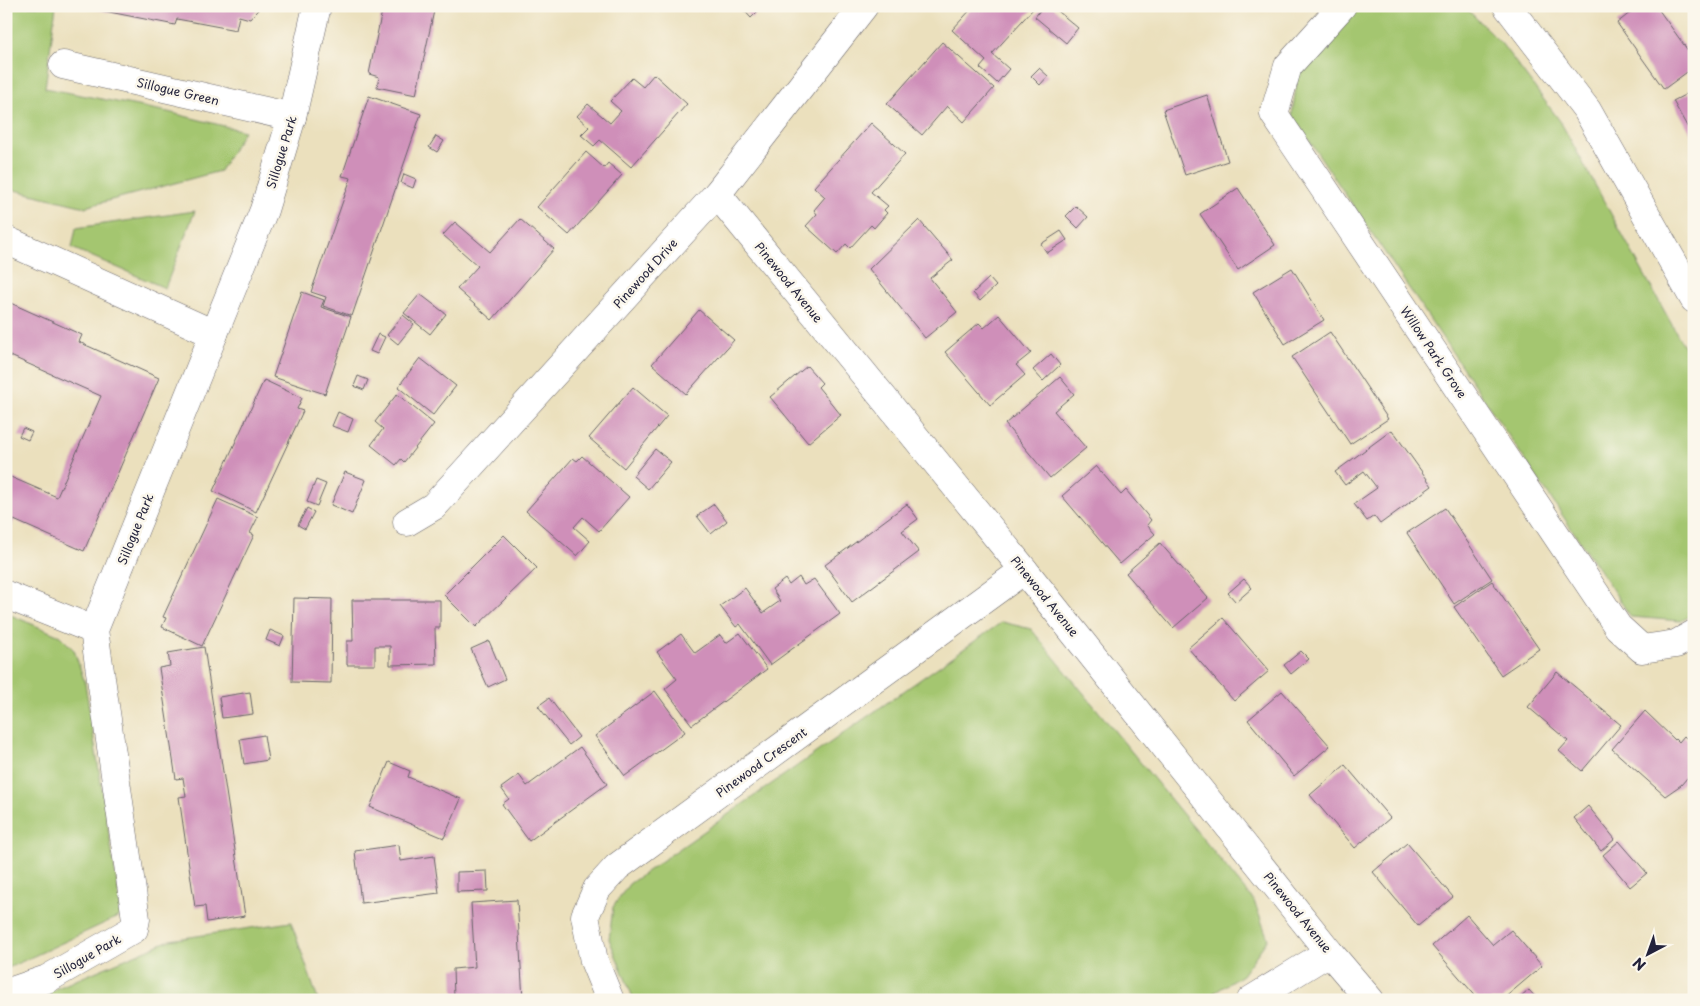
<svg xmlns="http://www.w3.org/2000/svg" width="1700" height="1006" viewBox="0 0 1700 1006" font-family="'Playpen Sans',sans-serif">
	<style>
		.green { fill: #a4c66f; stroke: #637455 }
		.building { fill: #cf8fb9 }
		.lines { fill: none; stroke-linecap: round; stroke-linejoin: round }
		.minor-casing { stroke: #686468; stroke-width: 29 }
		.minor { stroke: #fff; stroke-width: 28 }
		.labels { text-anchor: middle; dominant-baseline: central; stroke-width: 5; stroke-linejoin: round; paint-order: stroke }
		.street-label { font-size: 12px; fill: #22223b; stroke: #fbf7ec }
	</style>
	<rect width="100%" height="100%" fill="#fbf7ec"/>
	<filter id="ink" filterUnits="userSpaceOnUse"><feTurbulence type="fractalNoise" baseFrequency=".02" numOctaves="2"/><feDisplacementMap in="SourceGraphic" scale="10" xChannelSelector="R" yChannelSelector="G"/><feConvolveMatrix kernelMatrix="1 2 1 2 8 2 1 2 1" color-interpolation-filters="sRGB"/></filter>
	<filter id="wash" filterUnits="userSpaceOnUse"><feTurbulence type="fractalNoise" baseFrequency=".0096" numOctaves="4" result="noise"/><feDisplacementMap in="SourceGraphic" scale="20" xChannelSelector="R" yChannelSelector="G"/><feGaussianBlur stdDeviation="1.12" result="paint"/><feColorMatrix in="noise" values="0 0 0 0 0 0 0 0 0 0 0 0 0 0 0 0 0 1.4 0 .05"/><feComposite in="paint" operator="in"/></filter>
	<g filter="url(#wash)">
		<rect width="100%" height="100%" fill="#ebe0bd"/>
		<g class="green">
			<path d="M6 6H56L45 88 168 112 244 131 220 171 85 207 6 188Z"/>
			<path d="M1359 6H1464L1501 43 1560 121 1694 365V614L1681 621 1631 617 1292 115 1299 66Z"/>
			<path d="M195 211 165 288 72 248 76 228Z"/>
			<path d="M6 613 60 636 74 650 85 683 122 915 6 969Z"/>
			<path d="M1002 622 1031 629 1254 901 1268 939 1242 975 1203 1000H634L609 939 613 907 629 884Z"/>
			<path d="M291 922 318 1000H29L170 940Z"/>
		</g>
		<g id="blocks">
			<g class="building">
				<path d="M79 6H261L250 19 239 16 236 30 177 19 175 25Z"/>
				<path d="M383 6H435L416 95 377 87 379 77 369 74Z"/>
				<path d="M740 6H763L751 18Z"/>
				<path d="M974 6H1030L1033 9 992 54 1009 69 997 83 980 68 986 61 952 30Z"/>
				<path d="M1043 6H1052L1078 28 1066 43 1035 17Z"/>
				<path d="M1627 6H1656L1694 59V67L1664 89 1617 23 1631 12Z"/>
				<path d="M942 42 994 88 964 122 947 106 922 135 887 104Z"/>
				<path d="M1039 68 1048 76 1040 85 1031 76Z"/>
				<path d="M654 74 687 104 631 167 600 140 594 146 581 135 589 127 577 116 588 104 610 123 621 111 610 101 632 78 643 87Z"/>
				<path d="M1694 90V139L1673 101Z"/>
				<path d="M1207 95 1228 161 1185 175 1163 110Z"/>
				<path d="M369 96 421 114 352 316 323 306 326 297 311 292 351 178 342 176Z"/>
				<path d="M871 123 905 154 871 192 888 206 884 210 887 213 874 228 871 225 850 248 846 244 837 254 806 226 817 214 814 210 825 197 814 187Z"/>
				<path d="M436 136 444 141 437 152 429 147Z"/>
				<path d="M586 152 604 168 608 163 622 175 569 235 537 207Z"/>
				<path d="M404 174 416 179 413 188 401 183Z"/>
				<path d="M1238 188 1275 245 1238 270 1200 214Z"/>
				<path d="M1076 206 1088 217 1078 228 1066 216Z"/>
				<path d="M520 219 554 249 492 320 457 289 478 266 443 235 455 222 490 252Z"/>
				<path d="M919 220 953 260 930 278 957 312 925 338 869 269Z"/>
				<path d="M1061 231 1067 240 1047 253 1041 244Z"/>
				<path d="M1292 268 1324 320 1285 344 1253 292Z"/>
				<path d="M989 278 996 286 980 301 973 293Z"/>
				<path d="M302 292 324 300 321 307 351 317 325 394 273 377Z"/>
				<path d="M420 294 446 314 430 334 404 313Z"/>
				<path d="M6 301 82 335 79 342 159 378 84 551 14 520 11 528 6 526V475L57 497 101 396 6 354Z"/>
				<path d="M699 310 734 340 686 394 652 364Z"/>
				<path d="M403 315 414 324 398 344 387 335Z"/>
				<path d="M999 315 1031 353 1016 365 1025 375 990 405 945 352 979 323 984 328Z"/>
				<path d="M1330 332 1388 419 1350 444 1292 357Z"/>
				<path d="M378 334 385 337 377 354 370 351Z"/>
				<path d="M1051 354 1060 365 1043 381 1033 370Z"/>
				<path d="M420 358 456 386 433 415 398 387Z"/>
				<path d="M807 366 822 383 818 387 841 415 808 443 770 397Z"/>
				<path d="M358 376 368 380 364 390 354 386Z"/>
				<path d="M1060 377 1074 394 1054 411 1086 448 1050 478 1005 424Z"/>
				<path d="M264 380 302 398 297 409 303 411 256 512 213 491Z"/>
				<path d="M633 387 667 416 624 468 589 438Z"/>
				<path d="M397 394 434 424 404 462 401 459 396 465 371 445 383 429 375 422Z"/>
				<path d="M338 412 353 419 348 432 332 426Z"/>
				<path d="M23 428 32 432 28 440 19 436Z"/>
				<path d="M1392 430 1432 486 1380 524 1374 516 1367 521 1354 504 1377 488 1364 471 1345 485 1335 472Z"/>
				<path d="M655 449 671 462 648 489 633 476Z"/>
				<path d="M582 456 629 497 599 531 583 517 574 527 590 541 577 556 526 511 573 458 577 461Z"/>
				<path d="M1096 466 1121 495 1126 490 1151 520 1147 525 1155 534 1120 564 1062 496Z"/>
				<path d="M345 472 366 480 352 514 331 505Z"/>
				<path d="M316 480 326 484 317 506 307 502Z"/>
				<path d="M218 499 258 517 250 533 254 535 202 646 162 627 166 618 163 617Z"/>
				<path d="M714 504 727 521 711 534 697 516Z"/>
				<path d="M907 504 918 519 902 531 919 552 852 602 825 565Z"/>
				<path d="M307 508 314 512 305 529 298 525Z"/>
				<path d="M1445 508 1492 579 1454 604 1407 533Z"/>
				<path d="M504 535 537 568 476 627 444 595Z"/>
				<path d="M1160 543 1208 598 1173 628 1126 573Z"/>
				<path d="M799 577 804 585 814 579 840 614 770 665 740 624 736 627 720 606 745 588 763 613 780 601 772 589 785 579 789 585Z"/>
				<path d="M1244 579 1252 588 1236 602 1228 593Z"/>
				<path d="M1492 581 1539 649 1501 675 1454 607Z"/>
				<path d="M294 598 332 599 331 683 292 682Z"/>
				<path d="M352 600H440V628H435L436 664 390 665V646H375V665H347V641H353Z"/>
				<path d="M1223 618 1269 671 1234 701 1188 648Z"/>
				<path d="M270 630 284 636 280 646 266 640Z"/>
				<path d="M740 633 767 669 692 725 665 689 677 679 657 652 681 634 695 653 720 635 726 643Z"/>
				<path d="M489 641 505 679 488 687 471 649Z"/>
				<path d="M204 647 245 916 207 922 205 906 195 907 179 797 186 796 183 778 176 779 159 668 170 666 168 653Z"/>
				<path d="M1301 651 1309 659 1291 674 1284 665Z"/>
				<path d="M1557 672 1621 725 1582 771 1559 751 1568 741 1528 707Z"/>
				<path d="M655 691 685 732 625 776 595 736Z"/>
				<path d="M1282 691 1330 746 1294 776 1248 720Z"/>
				<path d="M250 692 253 714 222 718 219 697Z"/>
				<path d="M549 698 579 737 569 745 538 706Z"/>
				<path d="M1645 711 1675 740 1676 739 1679 742 1684 736 1694 745V770L1681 785 1665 796 1612 749Z"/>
				<path d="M264 735 268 760 244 764 240 739Z"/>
				<path d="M580 747 607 784 529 841 502 804 509 799 501 788 519 775 527 786Z"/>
				<path d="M389 762 410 771 408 777 461 799 444 838 370 807Z"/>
				<path d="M1345 765 1390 818 1355 848 1310 795Z"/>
				<path d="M1588 806 1615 839 1601 851 1574 818Z"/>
				<path d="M1619 841 1647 873 1630 887 1603 855Z"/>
				<path d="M1407 843 1453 897 1418 926 1373 872Z"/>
				<path d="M399 845 401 861 434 856 439 893 361 903 355 851Z"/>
				<path d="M487 871 488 891 457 892V872Z"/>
				<path d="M517 900 523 1000H477V995L454 997 453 969 475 967 471 903Z"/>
				<path d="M1467 915 1493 945 1511 930 1542 966 1502 1000H1479L1432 946Z"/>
				<path d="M1529 990 1538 1000H1518Z"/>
			</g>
		</g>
	</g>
	<g filter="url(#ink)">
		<use href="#blocks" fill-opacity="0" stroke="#686468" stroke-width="1"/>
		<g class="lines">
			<defs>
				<g id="minor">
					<path d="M1342 6 1288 66 1274 114 1618 627 1642 649 1676 644 1694 634"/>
					<path d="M1507 6 1587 110 1694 299"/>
					<path d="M63 65 292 117"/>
					<path d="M717 194 1024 570 1329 952 1370 1000"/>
					<path d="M6 240 214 334"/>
					<path d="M407 522 434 506 717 194 864 6"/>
					<path d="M6 595 94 630"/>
					<path d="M6 993 47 979 134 929 136 919 94 630 264 210 292 117 317 6"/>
					<path d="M610 1000 594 961 585 916 597 889 617 867 1024 570"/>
					<path d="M1251 1000 1329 952"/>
				</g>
			</defs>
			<use href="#minor" class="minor-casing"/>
			<use href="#minor" class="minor"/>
		</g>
	</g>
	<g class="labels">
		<g class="street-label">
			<text transform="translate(178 91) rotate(13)">Sillogue Green</text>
			<text transform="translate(281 152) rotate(-73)">Sillogue Park</text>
			<text transform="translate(645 273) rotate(-48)">Pinewood Drive</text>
			<text transform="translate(789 282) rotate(51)">Pinewood Avenue</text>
			<text transform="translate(1434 352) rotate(56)">Willow Park Grove</text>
			<text transform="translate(135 529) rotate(-68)">Sillogue Park</text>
			<text transform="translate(1045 596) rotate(51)">Pinewood Avenue</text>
			<text transform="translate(761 762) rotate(-36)">Pinewood Crescent</text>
			<text transform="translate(1298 912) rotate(51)">Pinewood Avenue</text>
			<text transform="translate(87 956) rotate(-30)">Sillogue Park</text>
		</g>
	</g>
	<rect width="1700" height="1006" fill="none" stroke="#fbf7ec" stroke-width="25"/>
	<g transform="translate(1648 954) rotate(221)" stroke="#fbf7ec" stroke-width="4" paint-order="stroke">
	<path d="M0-4L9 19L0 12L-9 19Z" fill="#22223b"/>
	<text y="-8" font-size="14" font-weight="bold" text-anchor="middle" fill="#22223b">N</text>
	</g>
</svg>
